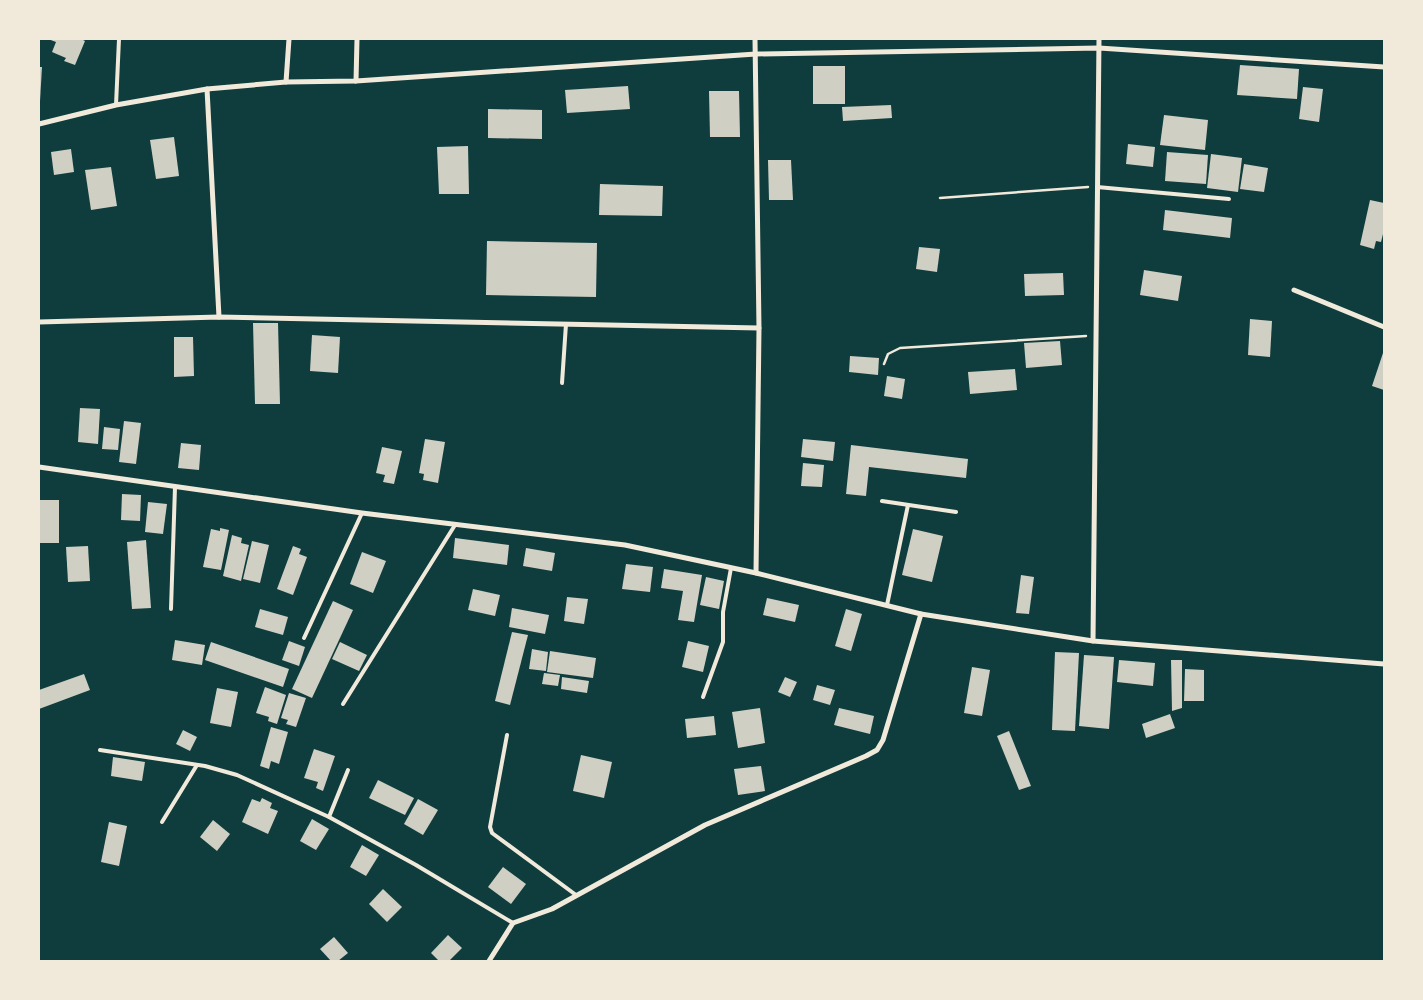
<svg xmlns="http://www.w3.org/2000/svg" width="1423" height="1000" viewBox="0 0 1423 1000" font-family="Commissioner,sans-serif">
	<style>
		.building { fill: #cfcfc3 }
		.lines { fill: none; stroke-linecap: round; stroke-linejoin: round }
		.path { stroke: #f1e9da; stroke-width: 2.5 }
		.service { stroke: #f1e9da; stroke-width: 4 }
		.minor { stroke: #f1e9da; stroke-width: 5 }
	</style>
	<rect width="100%" height="100%" fill="#0f3d3e"/>
	<g class="building">
		<path d="M48 39H81L85 41 75 65 64 61 66 58 52 52 56 42Z"/>
		<path d="M1240 65 1299 69 1297 99 1237 95Z"/>
		<rect x="813" y="66" width="32" height="38"/>
		<path d="M39 67H42L40 101H39Z"/>
		<path d="M628 86 630 109 567 113 565 90Z"/>
		<path d="M1303 87 1323 89 1319 122 1299 119Z"/>
		<path d="M709 91H739L740 137H710Z"/>
		<path d="M891 105 892 118 843 121 842 107Z"/>
		<path d="M488 109 542 110V139L488 138Z"/>
		<path d="M1164 115 1208 120 1205 150 1160 145Z"/>
		<path d="M174 137 179 176 156 179 150 140Z"/>
		<path d="M1128 144 1155 147 1153 167 1126 164Z"/>
		<path d="M468 146 469 194H439L437 147Z"/>
		<path d="M71 149 74 172 54 175 51 152Z"/>
		<path d="M1167 152 1208 155 1206 184 1165 181Z"/>
		<path d="M1211 154 1242 158 1238 192 1207 188Z"/>
		<path d="M768 160H791L793 200H769Z"/>
		<path d="M1244 164 1268 168 1264 192 1240 189Z"/>
		<path d="M111 167 117 206 91 210 85 170Z"/>
		<path d="M600 184 663 186 662 216 599 215Z"/>
		<path d="M1370 200 1384 203V234H1383L1381 242 1376 241 1374 249 1360 245Z"/>
		<path d="M1165 210 1232 218 1230 238 1163 230Z"/>
		<path d="M487 241 597 243 596 297 486 295Z"/>
		<path d="M919 247 940 249 937 272 916 269Z"/>
		<path d="M1144 270 1182 276 1178 301 1140 295Z"/>
		<path d="M1063 273 1064 295 1025 296 1024 274Z"/>
		<path d="M1250 319 1272 321 1270 357 1248 355Z"/>
		<path d="M253 323H278L280 404H255Z"/>
		<path d="M312 335 340 337 338 373 310 371Z"/>
		<path d="M174 337H193L194 376 174 377Z"/>
		<path d="M1060 341 1062 365 1026 368 1024 343Z"/>
		<path d="M1384 350V390L1372 386Z"/>
		<path d="M850 356 879 358 878 375 849 372Z"/>
		<path d="M1015 369 1017 390 970 394 968 372Z"/>
		<path d="M887 376 905 379 902 399 884 396Z"/>
		<path d="M80 408 100 409 98 444 78 442Z"/>
		<path d="M124 421 141 423 136 464 119 462Z"/>
		<path d="M104 427 120 429 118 450 102 449Z"/>
		<path d="M425 439 445 442 438 483 423 480 424 474 419 473Z"/>
		<path d="M803 439 835 442 833 461 801 457Z"/>
		<path d="M181 443 201 445 199 470 178 468Z"/>
		<path d="M851 445 968 459 966 478 869 467 866 496 846 494Z"/>
		<path d="M382 447 402 451 394 484 383 482 385 475 376 473Z"/>
		<path d="M803 463 824 465 822 487 801 486Z"/>
		<path d="M122 494 141 495 140 521 121 520Z"/>
		<rect x="40" y="500" width="19" height="43"/>
		<path d="M148 502 167 504 163 534 145 532Z"/>
		<path d="M220 528 229 530 221 570 203 567 211 529 220 531Z"/>
		<path d="M913 529 943 536 932 582 902 575Z"/>
		<path d="M232 535 242 538 241 543 249 545 241 581 223 576Z"/>
		<path d="M455 538 509 545 507 565 453 558Z"/>
		<path d="M146 540 151 608 132 609 127 542Z"/>
		<path d="M252 541 269 545 260 583 243 579Z"/>
		<path d="M88 546 90 581 68 582 66 547Z"/>
		<path d="M293 546 301 549 299 554 307 557 293 595 277 589Z"/>
		<path d="M526 548 555 553 552 571 523 566Z"/>
		<path d="M362 552 386 561 373 593 350 584Z"/>
		<path d="M626 564 653 567 650 592 622 589Z"/>
		<path d="M664 569 702 575 694 622 678 620 683 591 661 588Z"/>
		<path d="M1021 575 1034 577 1029 614 1016 613Z"/>
		<path d="M706 577 724 581 719 609 700 605Z"/>
		<path d="M473 589 500 595 495 616 468 610Z"/>
		<path d="M567 597 588 599 584 624 564 621Z"/>
		<path d="M767 598 799 605 795 622 763 615Z"/>
		<path d="M333 601 353 610 312 698 292 689Z"/>
		<path d="M512 608 549 615 545 634 509 627Z"/>
		<path d="M260 609 288 617 283 635 255 627Z"/>
		<path d="M846 609 862 614 851 651 835 646Z"/>
		<path d="M512 632 528 635 510 705 495 701Z"/>
		<path d="M175 640 205 645 202 665 172 660Z"/>
		<path d="M289 641 305 647 299 666 282 660Z"/>
		<path d="M688 641 709 646 703 672 682 667Z"/>
		<path d="M211 642 289 669 283 687 205 660Z"/>
		<path d="M340 642 367 655 359 671 332 659Z"/>
		<path d="M532 649 548 652 546 671 529 669Z"/>
		<path d="M550 651 596 658 593 678 547 672Z"/>
		<path d="M1055 652 1079 653 1075 731 1052 730Z"/>
		<path d="M1084 655 1114 657 1109 729 1079 726Z"/>
		<path d="M1119 660 1155 663 1153 686 1117 682Z"/>
		<path d="M1171 660H1182V708L1172 711Z"/>
		<path d="M972 667 990 670 982 716 964 713Z"/>
		<path d="M1185 669 1204 670V701H1184Z"/>
		<path d="M544 673 560 675 558 686 542 684Z"/>
		<path d="M84 674 90 690 39 709V690Z"/>
		<path d="M562 677 589 681 587 693 561 689Z"/>
		<path d="M785 677 797 682 790 697 778 692Z"/>
		<path d="M817 685 835 690 830 705 813 700Z"/>
		<path d="M265 687 286 695 277 724 268 721 269 717 256 713Z"/>
		<path d="M217 688 238 692 231 727 210 723Z"/>
		<path d="M289 693 306 698 296 727 286 724 288 720 281 718Z"/>
		<path d="M760 708 765 743 738 748 732 712Z"/>
		<path d="M839 708 874 716 870 734 834 725Z"/>
		<path d="M1170 714 1175 728 1146 738 1142 724Z"/>
		<path d="M714 716 716 735 687 738 685 719Z"/>
		<path d="M271 727 288 732 279 764 271 761 269 769 260 766Z"/>
		<path d="M183 730 197 737 190 751 176 744Z"/>
		<path d="M1009 731 1031 786 1019 790 997 736Z"/>
		<path d="M314 749 335 756 323 791 316 788 318 782 304 778Z"/>
		<path d="M581 755 612 762 604 798 573 791Z"/>
		<path d="M113 757 145 762 142 781 111 776Z"/>
		<path d="M761 766 765 791 738 795 734 769Z"/>
		<path d="M378 780 414 798 405 815 369 798Z"/>
		<path d="M262 798 272 803 270 808 278 811 268 834 242 822 252 799 260 802Z"/>
		<path d="M418 799 438 810 423 835 404 824Z"/>
		<path d="M312 819 329 829 316 850 300 841Z"/>
		<path d="M213 820 230 834 217 851 200 837Z"/>
		<path d="M109 822 127 826 119 866 101 862Z"/>
		<path d="M362 845 379 855 366 876 350 867Z"/>
		<path d="M503 867 526 884 511 904 488 887Z"/>
		<path d="M383 889 402 907 387 922 369 904Z"/>
		<path d="M448 935 462 948 449 961H439L431 953Z"/>
		<path d="M334 937 348 953 338 961H331L320 949Z"/>
	</g>
	<g class="lines">
		<g class="path">
			<path d="M940 198 1088 187"/>
			<path d="M884 364 888 354 900 348 1086 336"/>
		</g>
		<g class="service">
			<path d="M116 105 119 39"/>
			<path d="M1097 187 1229 199"/>
			<path d="M562 383 566 324"/>
			<path d="M882 501 956 512"/>
			<path d="M887 605 908 505"/>
			<path d="M171 609 175 487"/>
			<path d="M304 638 362 513"/>
			<path d="M703 697 723 642V612L731 568"/>
			<path d="M343 704 455 525"/>
			<path d="M507 735 490 827 492 833 576 895"/>
			<path d="M100 750 205 766 237 775 329 817 416 865 513 923"/>
			<path d="M329 817 348 770"/>
			<path d="M162 822 197 765"/>
		</g>
		<g class="minor">
			<path d="M755 39 759 328 756 573"/>
			<path d="M356 81 357 39"/>
			<path d="M286 82 289 39"/>
			<path d="M207 89 219 317"/>
			<path d="M39 124 116 105 207 89 286 82 356 81 756 54 1099 48 1384 67"/>
			<path d="M1294 290 1384 327"/>
			<path d="M39 322 219 317 759 328"/>
			<path d="M39 467 362 513 625 545 756 573 921 614 1093 641 1384 664"/>
			<path d="M1093 641 1099 39"/>
			<path d="M489 961 513 923 552 909 705 825 866 756 877 750 883 740 921 614"/>
		</g>
	</g>
	<rect width="1423" height="1000" fill="none" stroke="#f1e9da" stroke-width="80"/>
</svg>
